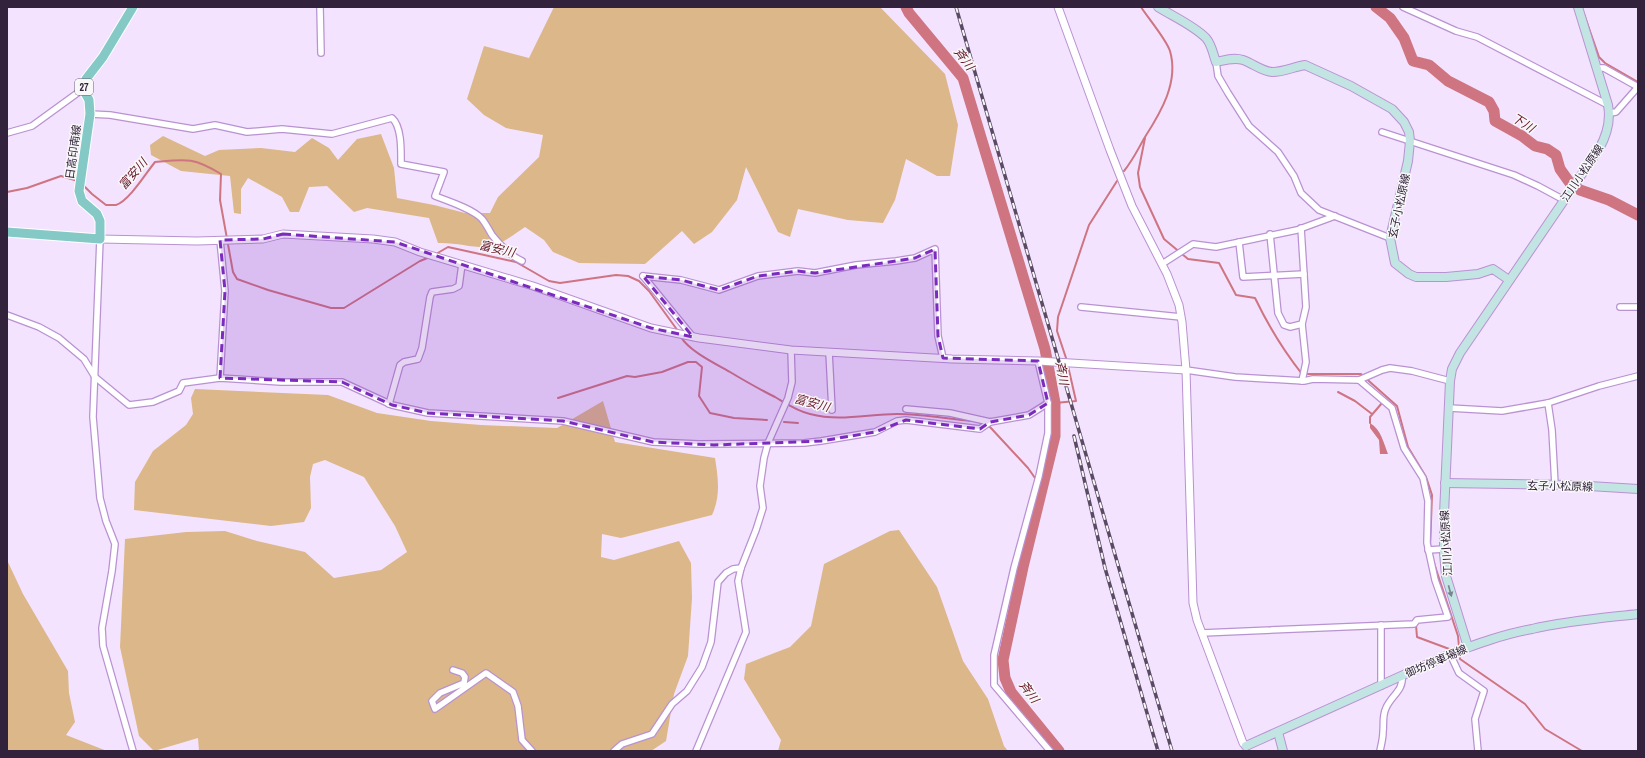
<svg xmlns="http://www.w3.org/2000/svg" width="1645" height="758" viewBox="0 0 1645 758" font-family="'Archivo Narrow','Noto Sans JP',sans-serif">
	<style>
		.green { fill: #dcb789 }
		.water { fill: #cf7481 }
		.lines { fill: none; stroke-linecap: round; stroke-linejoin: round }
		.stream { stroke: #cf7481; stroke-width: 2 }
		.river { stroke: #cf7481; stroke-width: 11 }
		.minor-casing { stroke: #b992d2; stroke-width: 8 }
		.tertiary-casing { stroke: #b992d2; stroke-width: 9 }
		.secondary-casing { stroke: #b992d2; stroke-width: 10 }
		.primary-casing { stroke: #fff; stroke-width: 11 }
		.minor { stroke: #fff; stroke-width: 5.5 }
		.tertiary { stroke: #fff; stroke-width: 7 }
		.secondary { stroke: #c2e4e3; stroke-width: 8 }
		.primary { stroke: #85c9c7; stroke-width: 9 }
		.rail-casing { stroke: #5a4a64; stroke-width: 3.5 }
		.rail { stroke: #f8f8f8; stroke-width: 2; stroke-dasharray: 6; stroke-linecap: butt }
		.oneway { fill: #7a838f }
		.marked { fill: #7b2cbf; fill-opacity: 0.2; stroke: #7b2cbf; stroke-width: 3; stroke-dasharray: 8 5; stroke-linejoin: round }
		.labels { text-anchor: middle; dominant-baseline: central; stroke-width: 3; stroke-linejoin: round; paint-order: stroke }
		.shield { fill: #f8f8f8; stroke: #6d6274; stroke-width: 1 }
		.shield-label { font-size: 10px; font-weight: bold; fill: #32223b }
		.street-label { font-size: 11px; fill: #32223b; stroke: #f8f8f8 }
		.water-label { font-size: 12px; font-style: italic; fill: #69172a; stroke: #f8f8f8 }
	</style>
	<rect width="100%" height="100%" fill="#f3e3fe"/>
	<g class="green">
		<path d="M554 7H880L945 74 958 125 950 176H937L906 159 895 200 883 223 848 220 798 209 790 237 778 232 746 167 737 200 712 232 694 244 682 231 645 264 579 263 553 252 544 240 525 227C516 233 499 246 489 247 472 248 455 242 438 243L429 218 367 208 354 212 327 186 309 187 299 212H290L282 197 248 178 241 189V214L234 213 230 176 181 171 151 155 150 145 163 136 205 156 219 150 261 148 295 152 312 138 329 148 338 160 357 139 381 134 394 168 397 198 434 205 465 213H490L498 197 539 157 543 135 506 128 484 115 467 99 484 46 529 58Z"/>
		<path d="M195 389 328 395 377 413 431 421 481 425 557 428 603 401 615 442 715 458C718 477 721 496 712 515L621 538 602 534 601 557 614 560 679 541 691 563 692 598 688 656 674 694 666 741 651 751H199L198 738 154 751 139 736 120 647 125 539 186 532 225 531 257 541 305 552 334 578 381 570 407 552 395 526 364 477 325 460 313 464 310 477 311 508 304 522 271 526 134 510 135 482 153 451 186 425 193 414 191 398Z"/>
		<path d="M899 530 937 587 963 661 988 699 1004 746 1008 751H778L781 740 744 679 746 664 790 647 811 626 824 564 890 531Z"/>
		<path d="M7 560 23 594 68 671 69 693 75 722 66 735 107 751H7Z"/>
	</g>
	<path class="water" d="M1370 423C1381 429 1384 444 1388 454H1380L1379 440 1370 428Z"/>
	<g class="lines">
		<g class="stream">
			<path d="M1584 14 1599 57 1605 63 1638 82"/>
			<path d="M1145 138 1138 173 1140 187 1164 239 1188 259 1219 263 1236 295 1255 298C1268 325 1283 350 1302 374H1361L1397 406 1408 447 1426 477 1432 495 1430 548"/>
			<path d="M1124 171C1133 160 1138 149 1145 137 1161 112 1179 82 1170 51 1166 39 1148 18 1141 7"/>
			<path d="M83 185 92 194 106 205C109 205 113 205 116 205 129 201 146 173 155 162 186 159 193 157 221 174L220 200 233 272 237 279 268 290 331 308H344L420 261 430 257"/>
			<path d="M7 192 27 188 61 176 78 181"/>
			<path d="M436 254 448 247 516 262 549 281 560 283 616 275 628 276 639 281 649 291 678 331"/>
			<path d="M681 337C689 351 716 364 730 372 745 381 759 389 775 397 787 404 797 411 810 414 840 422 868 414 897 414 923 414 948 419 973 421"/>
			<path d="M1066 358 1057 331 1058 317 1089 225 1117 181"/>
			<path d="M1338 392 1355 401 1372 414"/>
			<path d="M558 398 627 376 635 377 662 372 688 362H696L702 367 699 396 710 413 734 418 767 420"/>
			<path d="M1055 403 1076 401 1068 366"/>
			<path d="M977 421 990 427 1028 468 1042 488"/>
			<path d="M784 422 798 423"/>
			<path d="M1370 423V417L1382 403"/>
			<path d="M1433 560 1458 636 1459 647"/>
			<path d="M1416 625 1417 637 1452 650"/>
			<path d="M1460 652V659L1525 704 1545 729 1582 751"/>
		</g>
		<g class="river">
			<path d="M906 7 909 13 963 78 1045 349 1055 403V436L1023 567 1003 660 1005 678 1011 692 1059 751"/>
			<path d="M1376 7 1390 18 1404 38 1413 61 1429 65 1448 81 1489 102 1494 111 1495 121 1522 136 1535 146 1547 149 1556 155 1560 169 1570 183 1580 190 1609 200 1638 215"/>
		</g>
		<defs>
			<g id="minor">
				<path d="M320 7 321 53"/>
				<path d="M1403 7 1456 31 1477 37 1608 105"/>
				<path d="M1216 62 1218 76 1228 93 1249 126 1278 152 1294 176 1301 193 1319 210 1390 238"/>
				<path d="M1598 68H1604L1638 87"/>
				<path d="M1610 113 1616 112 1638 87"/>
				<path d="M90 114 110 115 193 129 215 125 247 132 282 129 332 134 392 118C402 127 401 151 401 164L444 172 435 196C448 201 473 209 482 219 486 224 489 230 492 235 500 245 511 256 522 261"/>
				<path d="M1382 132 1514 175 1538 186 1564 200"/>
				<path d="M7 133 32 126 83 89"/>
				<path d="M1270 234 1278 313 1284 325 1290 327 1302 324 1306 307 1301 228"/>
				<path d="M100 239 93 417 100 498 106 521 115 544 112 571 102 628 103 646 133 751"/>
				<path d="M220 240 225 291 220 378"/>
				<path d="M1239 242 1243 277 1304 274"/>
				<path d="M1162 264 1193 244 1216 247 1297 230 1335 216"/>
				<path d="M643 276 681 280 719 290 758 276 798 271 815 273 856 265 896 261 915 258 935 249 938 336 943 358"/>
				<path d="M643 276 693 337"/>
				<path d="M1081 307 1181 317"/>
				<path d="M1620 307H1638"/>
				<path d="M7 315 39 327 59 338 84 359 95 377 129 405 153 402 179 391 183 383 220 378 281 382H342L392 405 428 413 563 421 653 442 699 444 804 443 821 441 875 432 897 421 906 420 980 429 990 422"/>
				<path d="M1302 324 1306 362 1302 381"/>
				<path d="M829 352 832 410"/>
				<path d="M1038 361 1048 403V433L1039 476 1014 568 994 655V685L1050 751"/>
				<path d="M1186 370 1235 377 1304 381 1313 379 1359 380 1382 370 1390 368 1412 371 1450 381"/>
				<path d="M1548 403 1552 430 1555 485"/>
				<path d="M389 404 400 365 404 362 418 359 422 348 430 297 432 292 453 289 459 286 462 264"/>
				<path d="M1449 408 1502 411 1548 403 1599 386 1638 376"/>
				<path d="M906 409 950 413 990 422 1029 415 1048 403"/>
				<path d="M1428 550 1444 549"/>
				<path d="M1202 633 1414 624 1417 620 1448 617 1435 580 1427 543 1428 501 1423 478 1404 448 1392 408 1359 380"/>
				<path d="M1450 654 1459 673 1484 691 1475 719 1478 751"/>
				<path d="M453 670 462 673 465 677 464 683 440 693 432 701 435 709 486 673 513 692 518 706 522 740 532 751"/>
				<path d="M1381 686V625"/>
				<path d="M614 751 622 744 652 734 672 704 687 691 702 667 711 642 718 582 726 573 733 569 741 568"/>
				<path d="M696 751 746 632 738 581 741 568 756 530 763 508 760 486 764 458 768 443 788 398 792 382 791 350"/>
				<path d="M1380 751C1381 745 1383 739 1383 732 1384 724 1382 716 1386 708 1391 696 1404 690 1402 676"/>
			</g>
			<g id="tertiary">
				<path d="M1058 7 1110 150 1132 206 1167 274 1179 305 1182 322 1186 370 1193 603 1197 620 1243 743 1246 746"/>
				<path d="M100 239 197 241 263 239 283 234 373 239 395 242 420 252 533 286 651 328 699 338 791 350 952 359 1038 361 1186 370"/>
			</g>
			<g id="secondary">
				<path d="M1158 7C1174 17 1193 25 1206 38 1212 45 1213 54 1216 62 1225 60 1234 57 1243 60 1254 64 1261 71 1272 72 1284 72 1293 67 1305 65L1351 86 1392 109 1404 122 1409 132 1410 141 1408 161 1390 238 1395 263 1409 274 1416 277H1446L1478 274 1493 269 1509 280"/>
				<path d="M1445 483 1573 485 1638 489"/>
				<path d="M1468 647 1446 576 1444 553V514L1450 381 1452 369 1460 353 1599 149C1607 135 1611 121 1608 105L1578 7"/>
				<path d="M1278 732 1283 751"/>
				<path d="M1246 746 1450 654C1477 644 1504 634 1532 629 1567 621 1603 618 1638 614"/>
			</g>
			<path id="primary" d="M7 232 100 239V221L97 214 82 201 79 191 90 114 89 100 83 89 86 79 103 57 133 7"/>
		</defs>
		<use href="#minor" class="minor-casing"/>
		<use href="#tertiary" class="tertiary-casing"/>
		<use href="#secondary" class="secondary-casing"/>
		<use href="#primary" class="primary-casing"/>
		<use href="#minor" class="minor"/>
		<use href="#tertiary" class="tertiary"/>
		<use href="#secondary" class="secondary"/>
		<use href="#primary" class="primary"/>
		<defs>
			<g id="rail">
				<path d="M956 7 1172 751"/>
				<path d="M1074 436 1105 568 1158 751"/>
			</g>
		</defs>
		<use href="#rail" class="rail-casing"/>
		<use href="#rail" class="rail"/>
	</g>
	<defs><path id="oneway-solid" d="M-6-.8H1V-3.2L6.5 0L1 3.2V.8H-6Z"/></defs>
	<use class="oneway" href="#oneway-solid" transform="translate(1450 591) rotate(75)"/>
	<path class="marked" d="M283 234 395 242 651 328 693 337 643 276 681 280 719 290 758 276 798 271 815 273 896 261 915 258 935 249 938 336 943 358 1038 361 1048 403 1029 415 990 422 980 429 906 420 875 432 821 441 714 445 653 442 563 421 428 413 392 405 342 382 220 378 225 291 220 240 263 239Z"/>
	<g class="labels">
		<rect class="shield" x="75" y="79" width="18" height="16" rx="3"/>
		<g class="shield-label">
			<text x="84" y="87">27</text>
		</g>
		<g class="street-label">
			<text transform="translate(73 152) rotate(-82)">日高印南線</text>
			<text transform="translate(1582 173) rotate(-56)">江川小松原線</text>
			<text transform="translate(1399 206) rotate(-78)">玄子小松原線</text>
			<text transform="translate(1560 486) rotate(1)">玄子小松原線</text>
			<text transform="translate(1446 543) rotate(-93)">江川小松原線</text>
			<text transform="translate(1436 661) rotate(-23)">御坊停車場線</text>
		</g>
		<g class="water-label">
			<text transform="translate(964 59) rotate(53)">斉川</text>
			<text transform="translate(1523 123) rotate(32)">下川</text>
			<text transform="translate(133 174) rotate(-49)">富安川</text>
			<text transform="translate(497 249) rotate(13)">富安川</text>
			<text transform="translate(1062 373) rotate(80)">斉川</text>
			<text transform="translate(812 403) rotate(15)">富安川</text>
			<text transform="translate(1029 692) rotate(54)">斉川</text>
		</g>
	</g>
	<rect width="1645" height="758" fill="none" stroke="#32223b" stroke-width="16"/>
</svg>
